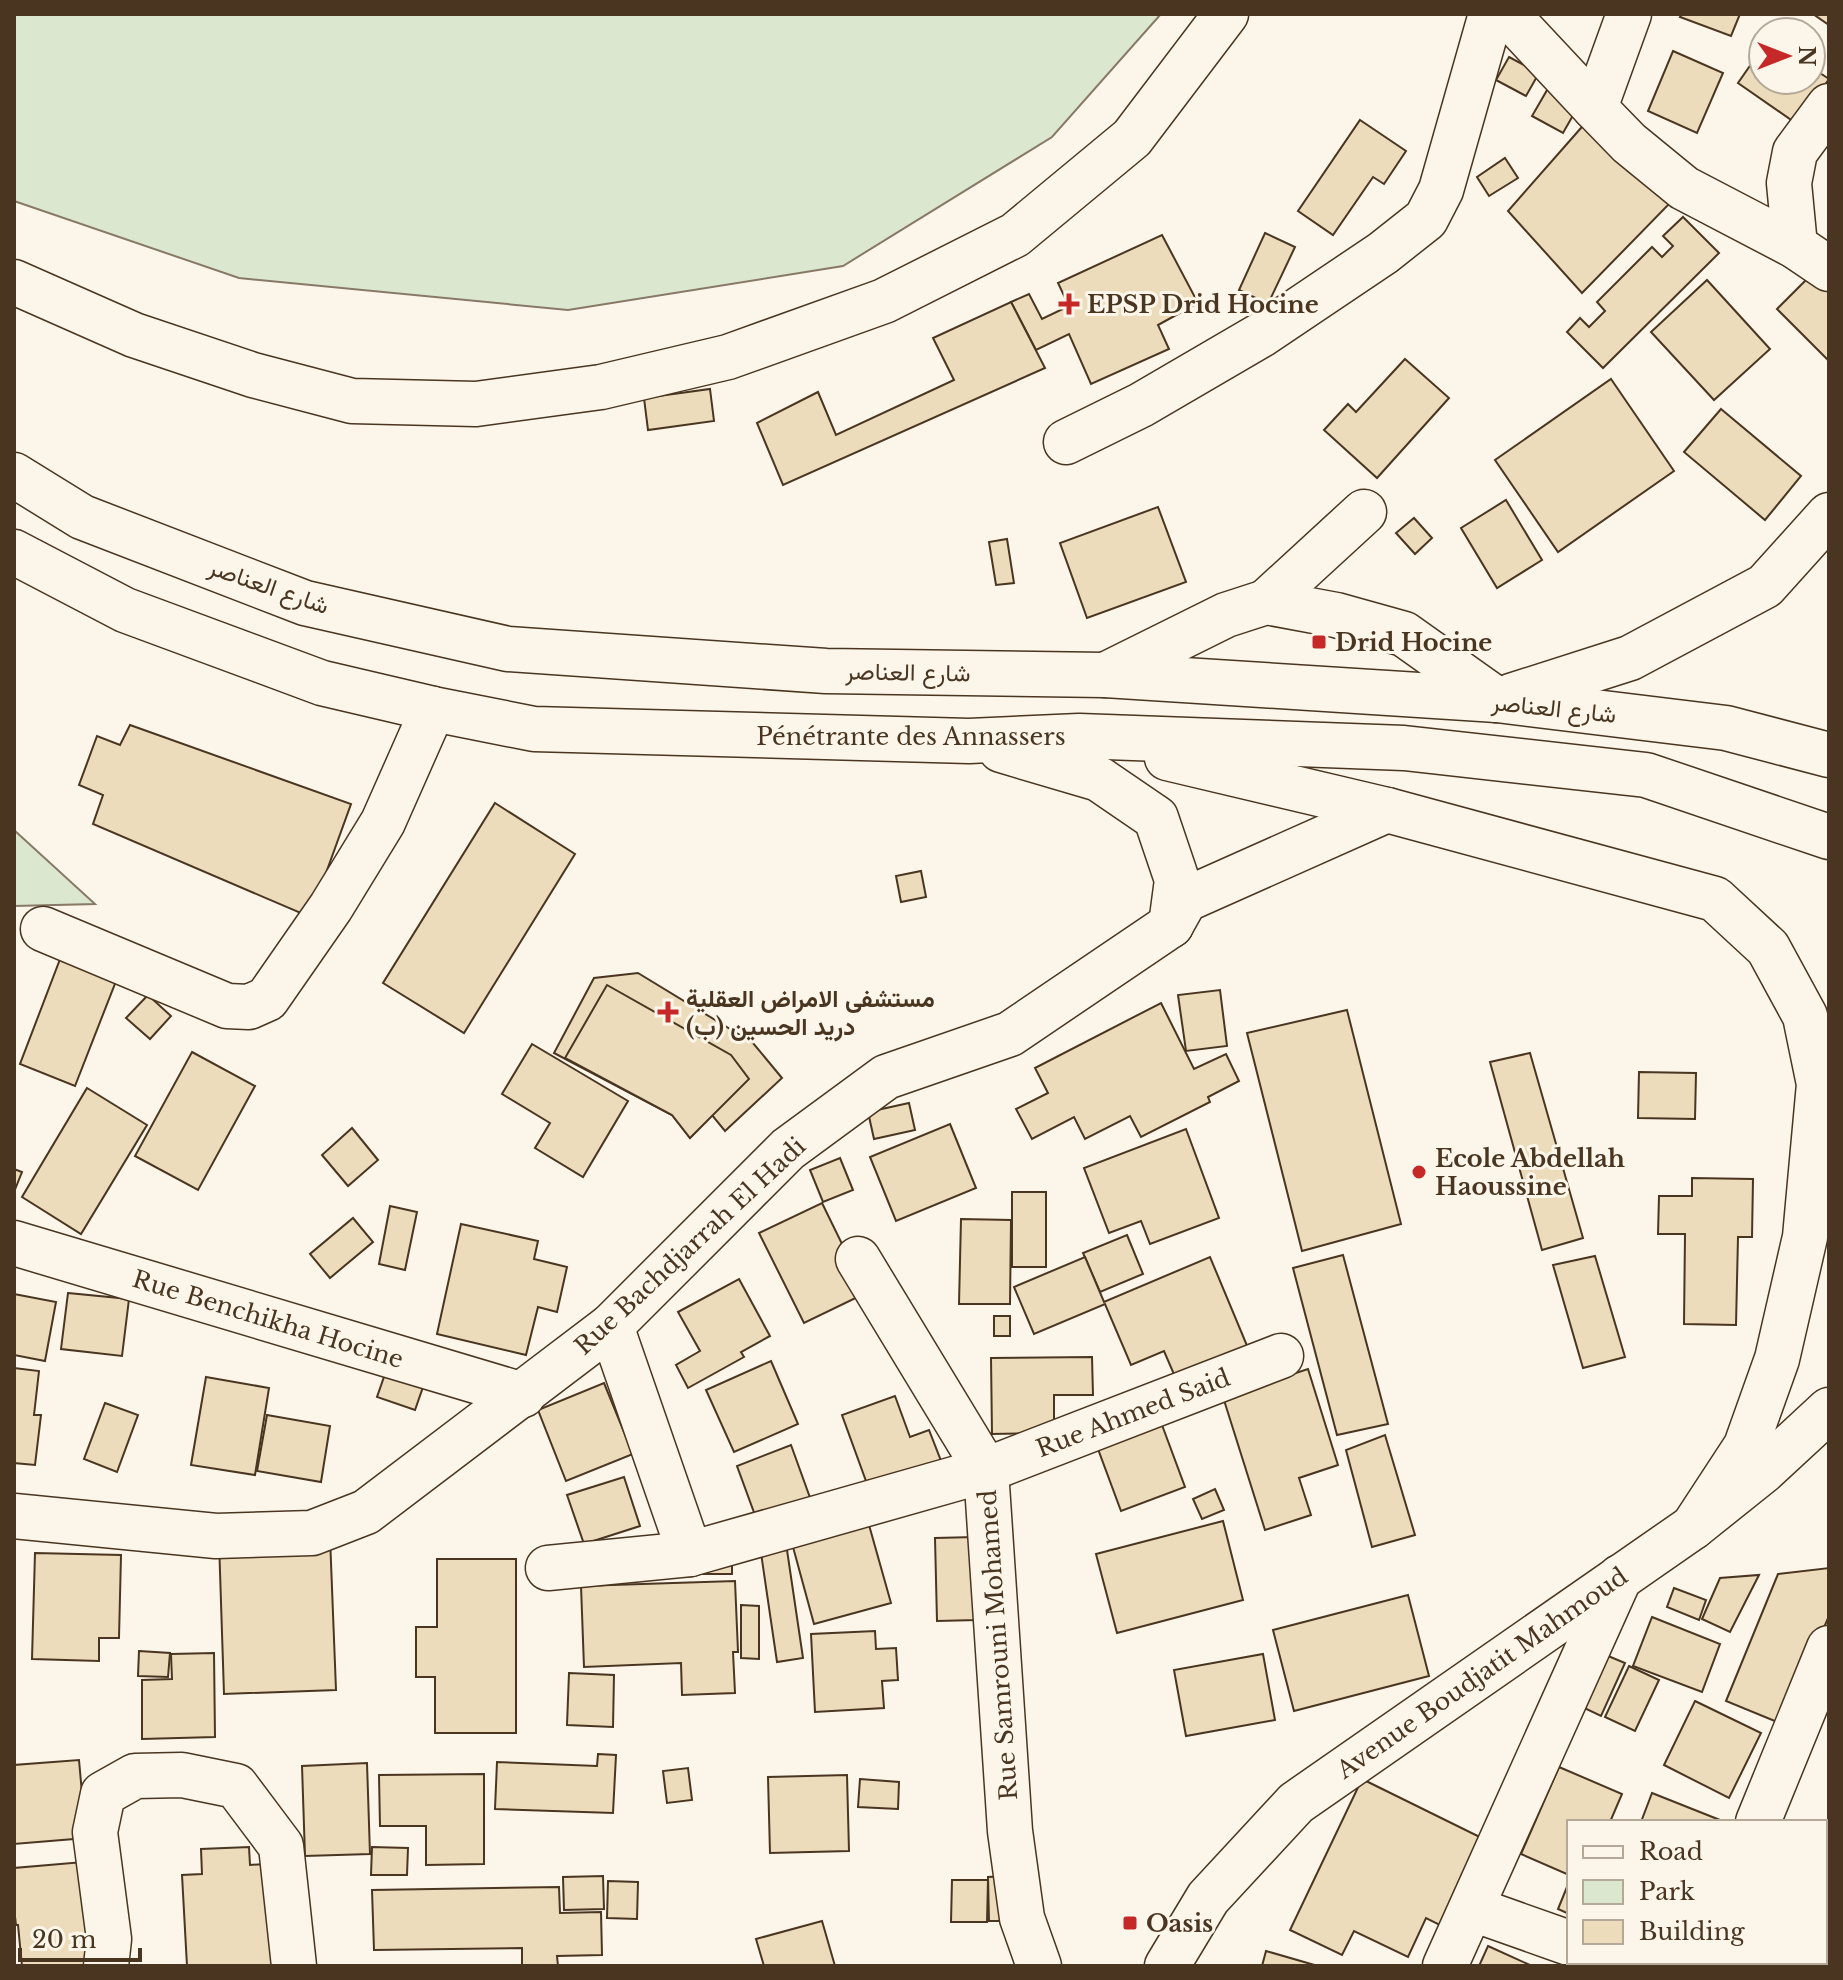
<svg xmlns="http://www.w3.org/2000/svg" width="1843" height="1980" viewBox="0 0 1843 1980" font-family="'Libre Baskerville',Vazirmatn,serif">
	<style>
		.green { fill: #dce7d0; stroke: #887966; stroke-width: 2 }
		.building { fill: #ecdcbc; stroke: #4a3520; stroke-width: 2 }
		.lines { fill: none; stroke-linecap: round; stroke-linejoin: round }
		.minor-casing { stroke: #4a3520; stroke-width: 47 }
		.major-casing { stroke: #4a3520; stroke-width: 47 }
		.highway-casing { stroke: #4a3520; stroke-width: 47 }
		.minor { stroke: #fbf6e9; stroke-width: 44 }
		.major { stroke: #fbf6e9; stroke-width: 44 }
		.highway { stroke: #fbf6e9; stroke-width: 44 }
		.poi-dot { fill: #c62828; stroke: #fbf6e9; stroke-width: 3 }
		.labels { text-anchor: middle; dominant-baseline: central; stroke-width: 6; stroke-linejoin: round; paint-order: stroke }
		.poi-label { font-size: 24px; font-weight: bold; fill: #4a3520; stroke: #fbf6e9; text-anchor: start }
		.street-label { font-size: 24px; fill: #4a3520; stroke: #fbf6e9 }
	</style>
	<rect width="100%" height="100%" fill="#fbf6e9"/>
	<g class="green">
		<path d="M14 14H1161L1052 137 843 266 568 310 239 278 14 201Z"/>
		<path d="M14 830 95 904 14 906Z"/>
	</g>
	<g class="building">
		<path d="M1682 14H1740L1731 36 1680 17Z"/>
		<path d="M1813 14H1829V25Z"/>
		<path d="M1763 47V80H1811V67L1829 79 1797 124 1738 83Z"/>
		<path d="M1673 51 1723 73 1697 133 1648 111Z"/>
		<path d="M1509 57 1539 73 1526 96 1496 80Z"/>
		<path d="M1550 85 1580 103 1563 133 1532 116Z"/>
		<path d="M1360 120 1406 151 1384 184 1373 177 1333 235 1298 211Z"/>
		<path d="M1588 120 1638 161 1628 171 1672 201 1582 293 1508 211Z"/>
		<path d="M1505 158 1518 178 1489 196 1477 177Z"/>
		<path d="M1683 217 1719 253 1603 368 1567 332 1580 318 1589 327 1605 311 1597 302 1652 247 1662 257 1673 246 1663 236Z"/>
		<path d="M1265 233 1295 247 1268 304 1239 290Z"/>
		<path d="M1162 235 1198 303 1158 325 1169 349 1091 384 1069 334 1036 350 1011 302 1029 294 1042 319 1069 306 1058 283Z"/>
		<path d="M1813 273 1829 289V361L1777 309Z"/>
		<path d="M1707 280 1770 349 1714 400 1651 332Z"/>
		<path d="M1011 302 1045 368 783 485 757 423 818 392 836 435 954 380 933 338Z"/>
		<path d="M1405 359 1449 398 1377 478 1324 430 1348 404 1356 412Z"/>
		<path d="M1611 379 1674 471 1558 552 1495 460Z"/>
		<path d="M710 389 714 421 648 430 644 398Z"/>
		<path d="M1721 409 1801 476 1765 520 1684 452Z"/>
		<path d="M1506 500 1542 560 1497 588 1461 528Z"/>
		<path d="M1158 507 1186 582 1087 618 1060 543Z"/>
		<path d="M1414 518 1432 538 1415 554 1396 533Z"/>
		<path d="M1007 539 1014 583 996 585 989 542Z"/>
		<path d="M130 725 351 804 310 917 93 824 103 795 79 785 97 736 120 745Z"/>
		<path d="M495 803 575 854 464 1033 383 983Z"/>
		<path d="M921 871 926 897 901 902 896 876Z"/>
		<path d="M62 954 118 976 75 1086 20 1064Z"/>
		<path d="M638 973 753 1043 782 1078 725 1131 712 1115 690 1138 672 1115 554 1053 594 978Z"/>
		<path d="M607 985 731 1055 749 1079 690 1138 672 1115 565 1058Z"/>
		<path d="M1220 990 1227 1046 1186 1051 1178 995Z"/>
		<path d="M148 995 171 1016 150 1039 126 1018Z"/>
		<path d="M1161 1003 1194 1069 1226 1054 1239 1081 1208 1097 1210 1102 1141 1137 1130 1116 1085 1139 1074 1117 1032 1139 1016 1109 1048 1093 1035 1068Z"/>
		<path d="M1347 1010 1401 1224 1302 1251 1247 1033Z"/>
		<path d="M532 1044 628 1101 583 1177 535 1148 550 1123 502 1094Z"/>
		<path d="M192 1052 255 1086 198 1190 135 1156Z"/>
		<path d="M1530 1053 1583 1238 1542 1250 1490 1062Z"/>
		<path d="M1639 1072 1696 1073 1695 1119 1638 1118Z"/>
		<path d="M87 1088 147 1125 81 1234 22 1197Z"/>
		<path d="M909 1103 915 1130 874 1139 868 1112Z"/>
		<path d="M950 1124 976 1188 896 1221 870 1157Z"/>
		<path d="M352 1128 378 1160 348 1186 322 1155Z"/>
		<path d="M1186 1129 1219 1218 1150 1244 1141 1221 1109 1233 1084 1168Z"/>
		<path d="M840 1158 853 1190 823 1202 810 1170Z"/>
		<path d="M14 1169 22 1172 14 1192Z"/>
		<path d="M1692 1178 1753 1179 1752 1237H1738L1736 1325 1684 1324 1685 1234H1658L1659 1196H1692Z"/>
		<rect x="1012" y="1192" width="34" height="75"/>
		<path d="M822 1203 866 1293 804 1323 759 1233Z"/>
		<path d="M390 1206 417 1212 405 1270 379 1264Z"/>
		<path d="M353 1218 373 1242 330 1278 310 1254Z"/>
		<path d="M961 1219 1011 1220 1010 1304H959Z"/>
		<path d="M461 1224 538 1241 534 1259 567 1267 557 1312 538 1307 526 1355 437 1334Z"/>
		<path d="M1127 1235 1143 1274 1100 1292 1083 1253Z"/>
		<path d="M1343 1255 1388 1424 1337 1435 1293 1268Z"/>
		<path d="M1595 1256 1625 1357 1583 1368 1553 1265Z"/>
		<path d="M1085 1257 1104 1302 1210 1257 1248 1348 1176 1379 1164 1351 1131 1365 1105 1304 1034 1334 1014 1287Z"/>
		<path d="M739 1279 770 1336 741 1352 744 1357 688 1388 676 1365 700 1351 678 1312Z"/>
		<path d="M68 1293 129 1299 122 1356 61 1349Z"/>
		<path d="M14 1294 56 1302 45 1361 14 1355Z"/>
		<rect x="994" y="1316" width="16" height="20"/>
		<path d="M1092 1357 1093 1395H1054V1433L992 1434 991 1358Z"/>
		<path d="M771 1361 798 1424 734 1452 706 1390Z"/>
		<path d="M14 1368 39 1371 34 1415H41L35 1465 14 1463Z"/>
		<path d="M1308 1369 1338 1465 1299 1478 1311 1515 1265 1530 1223 1397Z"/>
		<path d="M385 1374 423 1387 415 1410 377 1397Z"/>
		<path d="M206 1377 269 1388 255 1475 191 1465Z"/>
		<path d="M604 1383 633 1454 566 1481 538 1410Z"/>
		<path d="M895 1396 910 1437 929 1430 943 1466 870 1492 842 1415Z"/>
		<path d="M105 1403 138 1415 117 1472 84 1459Z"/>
		<path d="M267 1415 330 1426 321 1482 257 1471Z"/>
		<path d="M1162 1425 1185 1487 1121 1511 1098 1449Z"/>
		<path d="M1385 1435 1415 1535 1372 1547 1346 1450Z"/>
		<path d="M791 1445 813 1506 759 1526 737 1466Z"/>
		<path d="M624 1477 640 1526 584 1544 567 1495Z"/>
		<path d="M1215 1489 1224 1510 1202 1519 1193 1499Z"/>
		<path d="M1223 1521 1243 1600 1117 1633 1096 1554Z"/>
		<path d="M869 1525 891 1603 814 1624 793 1547Z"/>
		<path d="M330 1537 336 1690 224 1694 219 1541Z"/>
		<path d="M975 1537 977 1620 937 1621 935 1538Z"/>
		<path d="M787 1550 803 1658 777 1662 761 1553Z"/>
		<path d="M35 1553 121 1555 119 1638H99V1661L32 1659Z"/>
		<path d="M437 1559H516V1733H435V1677H416V1627H437Z"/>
		<path d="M732 1561V1574H700Z"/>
		<path d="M1829 1568V1616L1782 1724 1726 1701 1778 1574Z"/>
		<path d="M1759 1575 1730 1632 1702 1619 1720 1578Z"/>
		<path d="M735 1581 738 1652H733L735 1693 682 1695 681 1663 584 1667 581 1586Z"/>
		<path d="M1674 1588 1706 1600 1699 1620 1667 1607Z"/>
		<path d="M1408 1595 1429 1676 1294 1711 1273 1630Z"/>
		<path d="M741 1605 759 1606V1659L741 1658Z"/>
		<path d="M1652 1617 1720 1644 1702 1692 1633 1666Z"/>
		<path d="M875 1631 876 1649 896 1648 898 1680 882 1681 884 1708 815 1712 811 1634Z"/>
		<path d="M139 1651 170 1653 168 1677 138 1676Z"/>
		<path d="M214 1653 215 1737 142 1739V1680L172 1679 171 1654Z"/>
		<path d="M1601 1653 1625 1663 1601 1716 1578 1705Z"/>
		<path d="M1263 1654 1275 1720 1186 1736 1174 1670Z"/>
		<path d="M1629 1666 1659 1680 1635 1731 1605 1717Z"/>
		<path d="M569 1673 614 1675 613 1727 567 1725Z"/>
		<path d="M1695 1701 1761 1733 1729 1798 1664 1765Z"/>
		<path d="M598 1754 616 1755 613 1813 495 1809 497 1762 597 1766Z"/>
		<path d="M79 1760 86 1838 14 1844V1765Z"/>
		<path d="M367 1763 370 1854 305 1856 302 1766Z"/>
		<path d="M1559 1767 1622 1794 1610 1822H1569V1875L1521 1854Z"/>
		<path d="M688 1768 692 1800 667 1803 663 1771Z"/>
		<path d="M484 1774V1864L426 1865V1826H380L379 1775Z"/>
		<path d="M847 1775 849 1851 770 1853 768 1777Z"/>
		<path d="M860 1779 899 1782 898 1809 858 1807Z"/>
		<path d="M1362 1779 1494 1844 1452 1931 1426 1918 1408 1957 1354 1931 1342 1955 1290 1930Z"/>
		<path d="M1652 1793 1725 1822H1641Z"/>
		<path d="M249 1847 250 1865 280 1863 285 1966H187L182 1875 202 1874 201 1849Z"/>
		<path d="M372 1847 408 1848 407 1875H371Z"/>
		<path d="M95 1861 86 1966H22L18 1925H16L14 1908V1868Z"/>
		<path d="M603 1876 604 1909 564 1910 563 1877Z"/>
		<path d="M1006 1876V1921H989L988 1877Z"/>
		<path d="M1825 1877 1829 1879V1966H1815L1803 1962H1825Z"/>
		<path d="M952 1880H988L987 1922H951Z"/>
		<path d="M608 1881 638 1882 637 1919 607 1918Z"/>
		<path d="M1569 1882V1914L1558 1909Z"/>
		<path d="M559 1887 560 1913 601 1912 602 1955 557 1956 558 1966H522V1948L374 1950 372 1890Z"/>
		<path d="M822 1921 835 1966H764L756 1939Z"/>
		<path d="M1488 1946 1532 1966H1479Z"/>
		<path d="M1266 1951 1318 1966H1262Z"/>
	</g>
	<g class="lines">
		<defs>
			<g id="minor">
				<path d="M1507 14 1595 108"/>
				<path d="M1629 14 1595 108 1629 143 1684 188 1795 246 1829 269"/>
				<path d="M1795 246 1789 183 1795 152 1829 106"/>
				<path d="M14 282 134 335 253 375 352 401 476 404 601 387 728 357 884 301 1015 235 1132 138 1226 14"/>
				<path d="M1066 442 1141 405 1261 335 1383 253 1426 219 1441 190 1491 14"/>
				<path d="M1266 602 1364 512"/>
				<path d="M1105 675 1226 615 1266 602 1336 615 1404 634 1497 700"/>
				<path d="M43 929 227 1006 249 1007 267 999 331 907 383 822 433 709"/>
				<path d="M14 1243 523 1395"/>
				<path d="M858 1259 986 1470 1010 1831 1022 1918 1039 1966"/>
				<path d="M611 1326 690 1554 986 1470 1281 1356"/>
				<path d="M14 1516 216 1536 312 1533 366 1512 611 1326 788 1149 886 1077 1010 1034 1171 925"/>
				<path d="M548 1568 690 1554"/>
				<path d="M1758 1822 1829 1648"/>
				<path d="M1473 1909 1569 1943"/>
				<path d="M1622 1962 1633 1966"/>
				<path d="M106 1966 109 1939 95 1832 103 1794 135 1776 182 1775 236 1786 281 1846 294 1966"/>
				<path d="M1445 1966 1620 1577"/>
				<path d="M1699 1966 1700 1962"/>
			</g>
			<path id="major" d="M1167 1966 1208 1898 1296 1803 1693 1527 1763 1471 1829 1410"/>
			<g id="highway">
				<path d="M14 475 82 517 305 603 508 649 826 671 1105 675 1497 700 1726 728 1829 755"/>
				<path d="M14 552 125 610 322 683 433 709 534 729 969 741 1079 736 1404 748 1646 775 1829 837"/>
				<path d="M1511 696 1630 658 1765 586 1829 515"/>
				<path d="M1001 750 1099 779 1156 818 1177 880 1171 925"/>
				<path d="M1167 758 1387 810 1715 899 1768 948 1805 1016 1819 1084 1805 1237 1777 1359 1746 1446 1693 1527"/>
				<path d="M1171 925 1185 900 1387 810"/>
			</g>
		</defs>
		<use href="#minor" class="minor-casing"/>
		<use href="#major" class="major-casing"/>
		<use href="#highway" class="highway-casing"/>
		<use href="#minor" class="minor"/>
		<use href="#major" class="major"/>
		<use href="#highway" class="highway"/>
	</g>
	<g class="poi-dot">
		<path d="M1065 292h8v8h8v8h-8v8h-8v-8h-8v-8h8z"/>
		<rect x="1311" y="634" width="16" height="16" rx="4"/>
		<path d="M664 1000h8v8h8v8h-8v8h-8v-8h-8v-8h8z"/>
		<circle cx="1419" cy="1172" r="8"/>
		<rect x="1122" y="1915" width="16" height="16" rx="4"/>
	</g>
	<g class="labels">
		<g class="poi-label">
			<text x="1087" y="304">EPSP Drid Hocine</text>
			<text x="1335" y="642">Drid Hocine</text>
			<text x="686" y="998">مستشفى الامراض العقلية<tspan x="686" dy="28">دريد الحسين (ب)</tspan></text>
			<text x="1435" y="1158">Ecole Abdellah<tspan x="1435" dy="28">Haoussine</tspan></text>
			<text x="1146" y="1923">Oasis</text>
		</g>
		<g class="street-label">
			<text transform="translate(269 586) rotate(19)">شارع العناصر</text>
			<text transform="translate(908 672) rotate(1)">شارع العناصر</text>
			<text transform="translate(1554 708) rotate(6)">شارع العناصر</text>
			<text x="911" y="736">Pénétrante des Annassers</text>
			<text transform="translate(690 1246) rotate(-43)">Rue Bachdjarrah El Hadi</text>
			<text transform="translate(268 1319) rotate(17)">Rue Benchikha Hocine</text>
			<text transform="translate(1133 1413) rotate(-21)">Rue Ahmed Said</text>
			<text transform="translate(998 1645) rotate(-94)">Rue Samrouni Mohamed</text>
			<text transform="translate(1482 1673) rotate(-35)">Avenue Boudjatit Mahmoud</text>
		</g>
	</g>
	<rect width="1843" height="1980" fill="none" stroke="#4a3520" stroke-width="32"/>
	<rect x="1567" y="1820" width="260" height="144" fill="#fbf6e9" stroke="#b4a999" stroke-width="2"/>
	<rect x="1583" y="1846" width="40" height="12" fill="#fbf6e9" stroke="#b4a999" stroke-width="2"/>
	<text x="1639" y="1860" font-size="24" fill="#4a3520">Road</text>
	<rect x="1583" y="1880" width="40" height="24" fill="#dce7d0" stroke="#b4a999" stroke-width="2"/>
	<text x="1639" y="1900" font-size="24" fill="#4a3520">Park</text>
	<rect x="1583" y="1920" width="40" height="24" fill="#ecdcbc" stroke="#b4a999" stroke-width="2"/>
	<text x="1639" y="1940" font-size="24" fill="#4a3520">Building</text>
	<g transform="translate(1787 56) rotate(90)"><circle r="38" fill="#fbf6e9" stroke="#b4a999" stroke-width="2"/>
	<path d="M0-6L14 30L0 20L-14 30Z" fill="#c62828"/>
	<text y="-12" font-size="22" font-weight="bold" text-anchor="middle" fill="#4a3520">N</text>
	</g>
	<path d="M20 1948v12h120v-12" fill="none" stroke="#4a3520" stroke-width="4"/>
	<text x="32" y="1948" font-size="24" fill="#4a3520" stroke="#fbf6e9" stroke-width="6" paint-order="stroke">20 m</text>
</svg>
